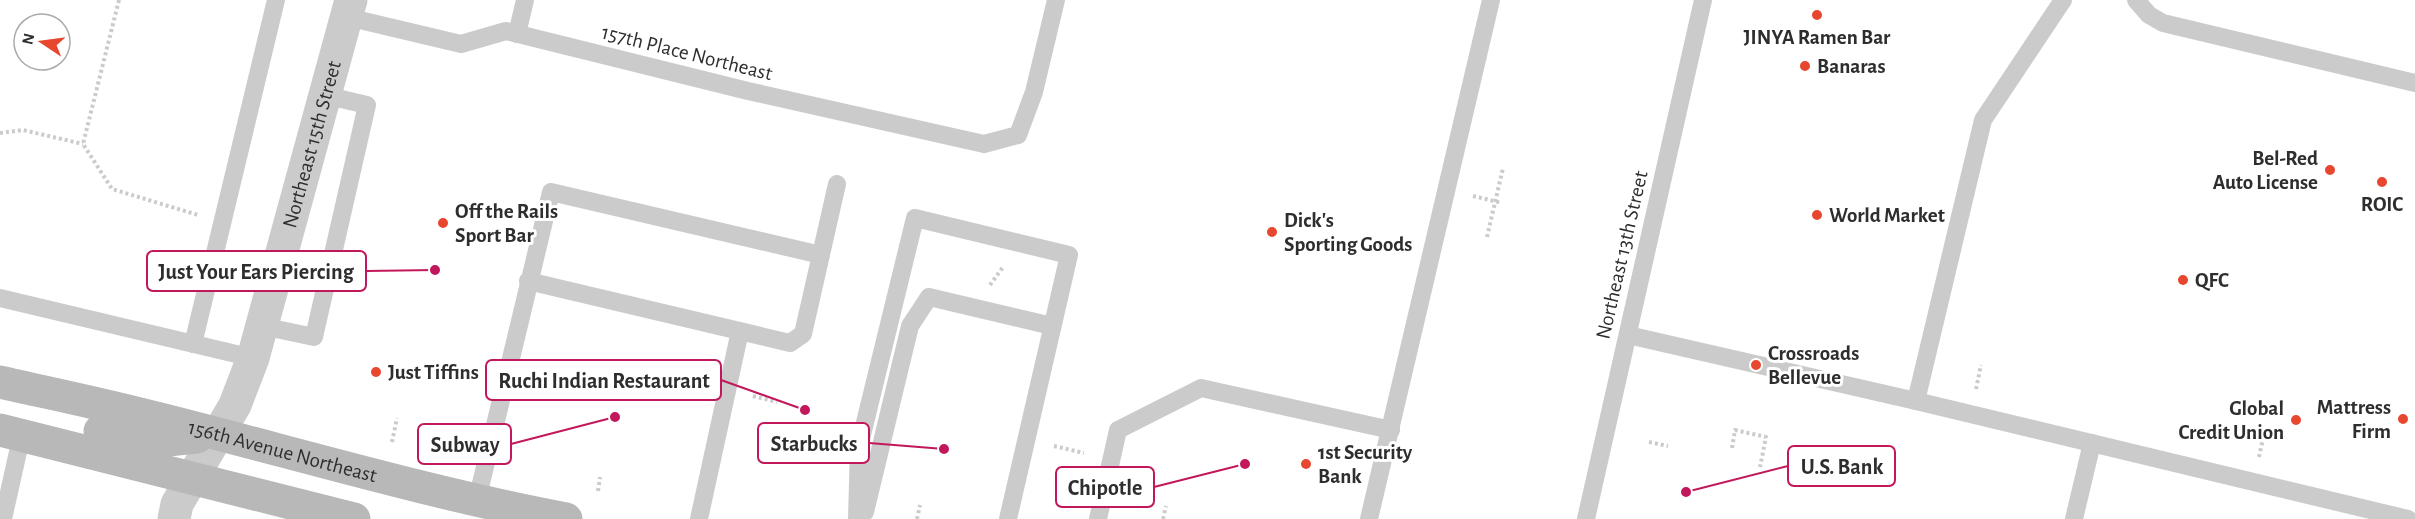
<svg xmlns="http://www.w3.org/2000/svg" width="2415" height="519" viewBox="0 0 2415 519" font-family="'Alegreya Sans',sans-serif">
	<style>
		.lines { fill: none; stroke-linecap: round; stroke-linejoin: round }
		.path { stroke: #cbcbcb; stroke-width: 4; stroke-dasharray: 3 3; stroke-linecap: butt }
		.service { stroke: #cbcbcb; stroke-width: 18 }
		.minor { stroke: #cbcbcb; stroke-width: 33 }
		.secondary { stroke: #b8b8b8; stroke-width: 33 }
		.poi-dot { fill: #e7472f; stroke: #fff; stroke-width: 2 }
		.labels { text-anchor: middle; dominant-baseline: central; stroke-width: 6; stroke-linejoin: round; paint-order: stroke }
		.poi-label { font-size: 21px; font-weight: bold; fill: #2e2e2e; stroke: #fff; text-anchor: start }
		.street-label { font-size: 21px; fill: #2e2e2e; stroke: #fff }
		.leader { fill: none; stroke: #c2185b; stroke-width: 2 }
		.callout-dot { fill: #c2185b; stroke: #fff; stroke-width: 2 }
		.callout { fill: #fff; stroke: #c2185b; stroke-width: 2 }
		.callout-label { font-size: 22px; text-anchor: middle; font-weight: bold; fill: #2e2e2e }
	</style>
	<rect width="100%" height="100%" fill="#fff"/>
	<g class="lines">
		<g class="path">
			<path d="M119 0 83 144 112 189 198 215"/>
			<path d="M0 133 23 130 83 144"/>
			<path d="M1473 196 1502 203"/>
			<path d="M1487 237 1503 168"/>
			<path d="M990 285 1003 267"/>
			<path d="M682 377 701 381"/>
			<path d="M1976 389 1981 365"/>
			<path d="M753 396 777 402"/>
			<path d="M392 442 397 418"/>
			<path d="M1649 442 1668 446"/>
			<path d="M1054 446 1084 453"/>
			<path d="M1732 448 1735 430 1766 437 1760 467"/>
			<path d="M2259 457 2264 434"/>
			<path d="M598 491 600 477"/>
			<path d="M917 519 920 505"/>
			<path d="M1163 519 1166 506"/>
		</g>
		<g class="service">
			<path d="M2136 0 2149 15 2163 23 2415 83"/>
			<path d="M347 17 461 44 506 31 748 91 984 144 1018 135 1034 92 1056 0"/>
			<path d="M517 34 525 0"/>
			<path d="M528 281 790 343 803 334 837 184"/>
			<path d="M0 298 253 358"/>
			<path d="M262 326 314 337 367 105 324 95"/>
			<path d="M1628 335 1916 401 2408 519"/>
			<path d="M193 344 276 0"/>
			<path d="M1916 401 1983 120 2063 0"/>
			<path d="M477 500 551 192 821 255"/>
			<path d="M865 512 910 326 929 297 1052 326"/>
			<path d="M3 519 22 434"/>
			<path d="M699 519 740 331"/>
			<path d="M857 519 859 447 915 218 1069 255 1008 519"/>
			<path d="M1098 519 1118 430 1201 388 1391 430"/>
			<path d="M1369 519 1491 0"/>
			<path d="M1586 519 1703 0"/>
			<path d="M2074 519 2092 443"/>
		</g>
		<path class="minor" id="s1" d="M174 519 177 504 235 405 253 358 351 0"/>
		<g class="secondary">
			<path id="s2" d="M0 382C53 394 107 405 160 419 295 453 429 493 566 519"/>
			<path d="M0 430 354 519"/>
			<path d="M100 431 148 442 197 437"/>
		</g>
	</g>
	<g class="poi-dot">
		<circle cx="1817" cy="15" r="6"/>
		<circle cx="1805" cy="66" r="6"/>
		<circle cx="2330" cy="170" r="6"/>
		<circle cx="2382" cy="182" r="6"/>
		<circle cx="1817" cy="215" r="6"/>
		<circle cx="443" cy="223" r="6"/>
		<circle cx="1272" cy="232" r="6"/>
		<circle cx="2183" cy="280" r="6"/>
		<circle cx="1756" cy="365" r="6"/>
		<circle cx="376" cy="372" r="6"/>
		<circle cx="2403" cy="419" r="6"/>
		<circle cx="2296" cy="420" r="6"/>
		<circle cx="1306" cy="464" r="6"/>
	</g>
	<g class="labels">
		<g class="poi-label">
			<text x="1817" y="37" text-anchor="middle">JINYA Ramen Bar</text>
			<text x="1817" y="66">Banaras</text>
			<text x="2318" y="158" text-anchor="end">Bel-Red<tspan x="2318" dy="24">Auto License</tspan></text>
			<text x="2382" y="204" text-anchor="middle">ROIC</text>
			<text x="455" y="211">Off the Rails<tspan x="455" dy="24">Sport Bar</tspan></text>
			<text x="1829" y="215">World Market</text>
			<text x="1284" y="220">Dick's<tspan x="1284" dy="24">Sporting Goods</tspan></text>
			<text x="2195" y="280">QFC</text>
			<text x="1768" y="353">Crossroads<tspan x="1768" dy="24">Bellevue</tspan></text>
			<text x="388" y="372">Just Tiffins</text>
			<text x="2391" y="407" text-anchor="end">Mattress<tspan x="2391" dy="24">Firm</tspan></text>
			<text x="2284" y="408" text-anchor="end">Global<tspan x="2284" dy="24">Credit Union</tspan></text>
			<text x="1318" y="452">1st Security<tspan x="1318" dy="24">Bank</tspan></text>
		</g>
		<g class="street-label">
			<text transform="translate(687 53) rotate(14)">157th Place Northeast</text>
			<text stroke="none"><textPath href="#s1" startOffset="402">Northeast 15th Street</textPath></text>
			<text transform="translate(1622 255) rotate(-77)">Northeast 13th Street</text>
			<text stroke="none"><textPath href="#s2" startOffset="291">156th Avenue Northeast</textPath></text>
		</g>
	</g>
	<path class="leader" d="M435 270L366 271M805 410L721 380M944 449L869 443M615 417L511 444M1686 492L1788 466M1245 464L1154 487"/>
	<g class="callout-dot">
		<circle cx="435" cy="270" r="6"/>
		<circle cx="805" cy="410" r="6"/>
		<circle cx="944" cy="449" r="6"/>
		<circle cx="615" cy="417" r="6"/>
		<circle cx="1686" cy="492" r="6"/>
		<circle cx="1245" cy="464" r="6"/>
	</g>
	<g class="callout">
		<rect x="147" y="251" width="219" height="40" rx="6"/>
		<rect x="486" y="360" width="235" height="40" rx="6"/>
		<rect x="758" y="423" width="111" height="40" rx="6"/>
		<rect x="418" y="424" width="93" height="40" rx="6"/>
		<rect x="1788" y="446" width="107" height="40" rx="6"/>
		<rect x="1056" y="467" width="98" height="40" rx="6"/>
	</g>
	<g class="callout-label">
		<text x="256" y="279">Just Your Ears Piercing</text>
		<text x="604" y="388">Ruchi Indian Restaurant</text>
		<text x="814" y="451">Starbucks</text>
		<text x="465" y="452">Subway</text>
		<text x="1842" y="474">U.S. Bank</text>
		<text x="1105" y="495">Chipotle</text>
	</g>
	<g transform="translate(42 42) rotate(283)"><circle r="28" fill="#ffffff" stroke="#ababab" stroke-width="1.5"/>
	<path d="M0-4.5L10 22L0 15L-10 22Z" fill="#e7472f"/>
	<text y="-9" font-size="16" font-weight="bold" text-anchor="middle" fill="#2e2e2e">N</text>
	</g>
</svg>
